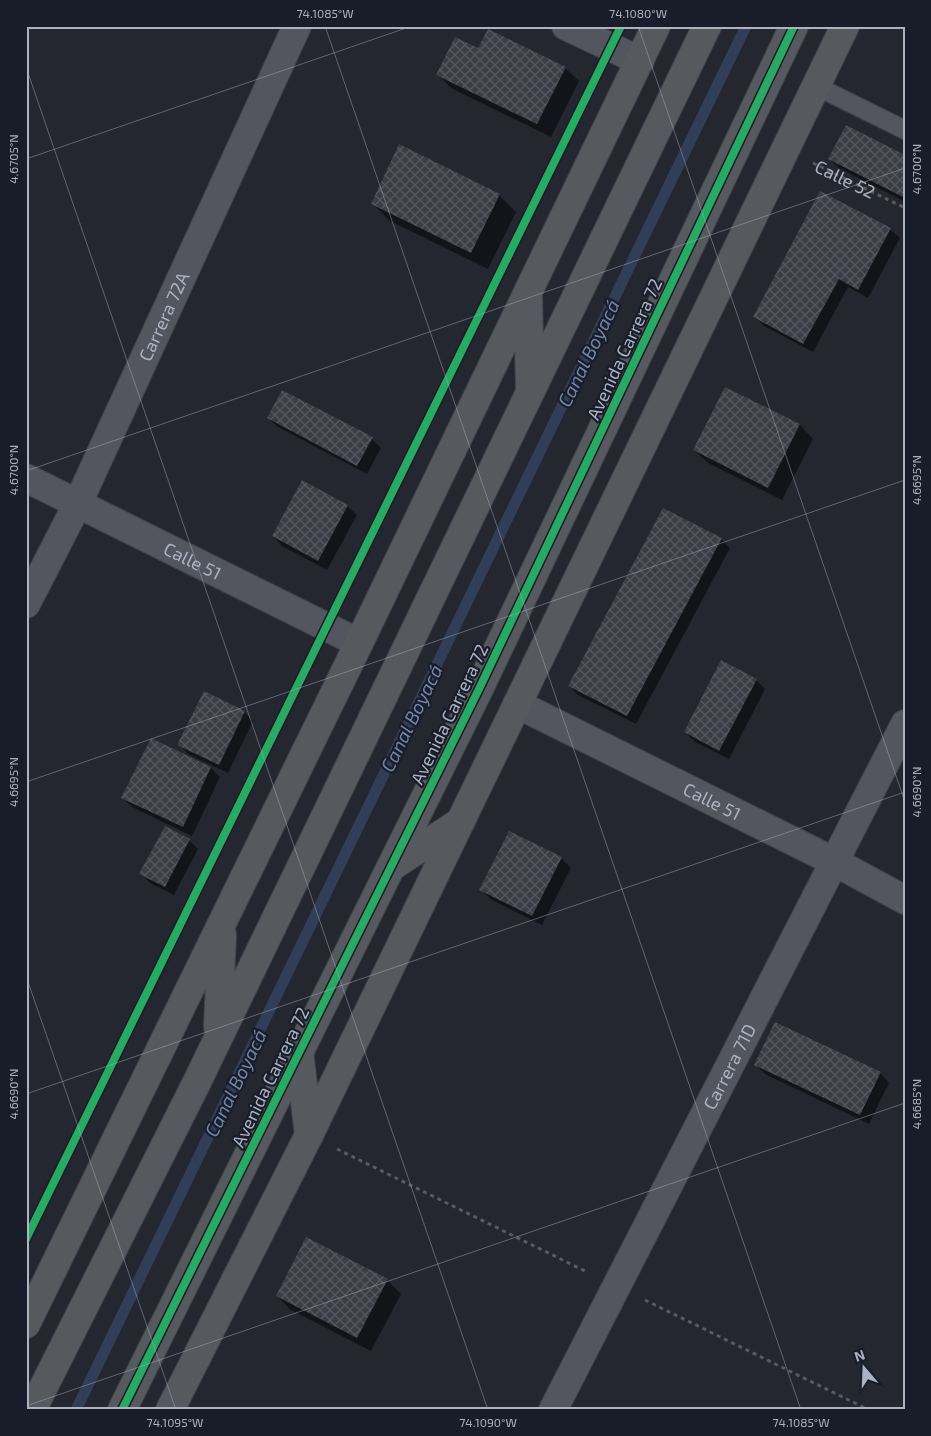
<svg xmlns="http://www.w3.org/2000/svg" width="931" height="1436" viewBox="0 0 931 1436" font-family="'Exo 2',sans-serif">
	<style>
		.shadow { fill: #0007 }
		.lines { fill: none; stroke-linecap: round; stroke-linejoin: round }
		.stream { stroke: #323d58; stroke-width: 11 }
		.building { fill: url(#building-cross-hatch) }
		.service-casing { stroke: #404249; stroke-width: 20 }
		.minor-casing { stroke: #404249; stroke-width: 30 }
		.tertiary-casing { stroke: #404249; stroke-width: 30 }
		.trunk-casing { stroke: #40434b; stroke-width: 30 }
		.path { stroke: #565a61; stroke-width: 3; stroke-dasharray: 4 4; stroke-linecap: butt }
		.service { stroke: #53565e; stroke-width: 18 }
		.minor { stroke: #53565e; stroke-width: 28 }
		.tertiary { stroke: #53565e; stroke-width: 28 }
		.trunk { stroke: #565a5f; stroke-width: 28 }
		.cycleway-casing { stroke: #181d29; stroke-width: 11 }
		.cycleway { stroke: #26ab63; stroke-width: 8 }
		.ticks { fill: none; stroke: #acb2c2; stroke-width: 1; stroke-opacity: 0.45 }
		.labels { text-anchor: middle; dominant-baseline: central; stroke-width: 4.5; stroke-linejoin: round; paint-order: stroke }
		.street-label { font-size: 18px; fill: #acb2c2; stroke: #181d29 }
		.water-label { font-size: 19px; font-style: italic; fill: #7485aa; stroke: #181d29 }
		.neatline { fill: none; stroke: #acb2c2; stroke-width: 2 }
		.ticks-label { font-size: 12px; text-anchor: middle; fill: #acb2c2 }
	</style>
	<defs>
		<pattern id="building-cross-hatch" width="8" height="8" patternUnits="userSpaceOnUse" patternTransform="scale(1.25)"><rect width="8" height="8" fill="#3b3e46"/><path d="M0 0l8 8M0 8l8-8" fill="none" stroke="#55585f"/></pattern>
	</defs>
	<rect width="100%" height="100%" fill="#24272f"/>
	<g class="shadow">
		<path d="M479 50 565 68 579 81 551 137 451 88 437 74Z"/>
		<path d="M905 157V202L839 168 829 159Z"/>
		<path d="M499 195 516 212 488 269 390 221 373 204Z"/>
		<path d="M890 229 900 238 868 298 848 287 813 352 764 326 755 317Z"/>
		<path d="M725 388 800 425 813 439 782 500 708 463 694 450Z"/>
		<path d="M268 418 372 439 381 448 367 474 278 427Z"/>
		<path d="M347 506 357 515 327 570 282 546 273 536Z"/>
		<path d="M721 539 730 548 636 724 578 695 569 686Z"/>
		<path d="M756 680 765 689 729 759 695 742 685 732Z"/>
		<path d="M244 712 253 721 228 773 188 754 179 744Z"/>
		<path d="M211 768 220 777 192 836 132 807 123 798Z"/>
		<path d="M510 832 561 858 571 868 542 925 490 899 481 889Z"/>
		<path d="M189 840 198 849 174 895 150 883 141 874Z"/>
		<path d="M756 1065 880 1073 889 1083 869 1124 765 1074Z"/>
		<path d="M387 1280 401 1294 371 1351 291 1310 277 1296Z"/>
	</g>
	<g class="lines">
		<path class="stream" d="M76 1410 746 26"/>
	</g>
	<g class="building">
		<path d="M488 29 566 67 537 124 436 75 455 37 478 48Z"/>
		<path d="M846 125 905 155V198L828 159Z"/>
		<path d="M399 144 500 194 471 253 371 204Z"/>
		<path d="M820 191 891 228 858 290 839 279 803 344 753 317Z"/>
		<path d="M725 387 800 424 768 488 693 450Z"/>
		<path d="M282 390 373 437 357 466 267 418Z"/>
		<path d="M302 480 348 505 318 561 272 536Z"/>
		<path d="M663 508 722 538 627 716 568 686Z"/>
		<path d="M721 660 757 679 719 751 684 732Z"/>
		<path d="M204 691 245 711 219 765 177 745Z"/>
		<path d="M151 738 211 767 183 827 121 798Z"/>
		<path d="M165 826 190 839 165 887 139 874Z"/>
		<path d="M509 831 562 857 532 916 479 890Z"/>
		<path d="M775 1022 881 1072 860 1115 754 1065Z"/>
		<path d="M306 1237 388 1279 357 1338 276 1296Z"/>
	</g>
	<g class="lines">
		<defs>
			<path id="service" d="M816 86 905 130"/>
			<g id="minor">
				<path d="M566 26 640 61"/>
				<path id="s2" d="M26 478 359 643"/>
				<path id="s3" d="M26 604 78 503 297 26"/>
				<path id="s4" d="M553 1410 905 724"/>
			</g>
			<g id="tertiary">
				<path id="s5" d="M517 704 835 862 905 900"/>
			</g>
			<g id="trunk">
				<path d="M528 296 530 388"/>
				<path d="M391 867 460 822"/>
				<path d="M218 1027 222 935"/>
				<path d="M299 1052 309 1135"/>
				<path d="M26 1324 359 643 656 26"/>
				<path d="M32 1410 197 1082 707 26"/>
				<path d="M122 1410 479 689 794 26"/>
				<path d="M170 1410 309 1135 845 26"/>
			</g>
		</defs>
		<use href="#service" class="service-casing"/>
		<use href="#minor" class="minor-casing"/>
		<use href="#tertiary" class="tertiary-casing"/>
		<use href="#trunk" class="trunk-casing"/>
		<g class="path">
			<path id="s1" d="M813 163 905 208"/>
			<path d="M337 1149 587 1272"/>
			<path d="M645 1300 869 1410"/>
		</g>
		<use href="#service" class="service"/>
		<use href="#minor" class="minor"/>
		<use href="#tertiary" class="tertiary"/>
		<use href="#trunk" class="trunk"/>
		<defs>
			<g id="cycleway">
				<path d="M26 1239 621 26"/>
				<path d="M122 1410 479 689 794 26"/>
			</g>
		</defs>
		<use href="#cycleway" class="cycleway-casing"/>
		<use href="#cycleway" class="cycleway"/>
	</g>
	<path class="ticks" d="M325 26 801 1410M638 26 905 802M26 67 488 1410M26 159 412 26M26 471 905 168M26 782 905 480M26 976 176 1410M26 1094 905 792M26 1406 905 1103"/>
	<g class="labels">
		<g class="street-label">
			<text stroke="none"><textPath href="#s1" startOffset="36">Calle 52</textPath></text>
			<text stroke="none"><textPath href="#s3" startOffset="319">Carrera 72A</textPath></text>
			<text transform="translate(624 349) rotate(-65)">Avenida Carrera 72</text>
			<text stroke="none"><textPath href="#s2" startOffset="186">Calle 51</textPath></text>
			<text transform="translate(449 714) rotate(-64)">Avenida Carrera 72</text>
			<text stroke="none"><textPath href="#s5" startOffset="218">Calle 51</textPath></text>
			<text stroke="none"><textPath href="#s4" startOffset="386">Carrera 71D</textPath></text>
			<text transform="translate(270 1077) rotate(-64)">Avenida Carrera 72</text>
		</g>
		<g class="water-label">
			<text transform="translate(588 353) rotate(-64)">Canal Boyacá</text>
			<text transform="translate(411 718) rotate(-64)">Canal Boyacá</text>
			<text transform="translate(235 1083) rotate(-64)">Canal Boyacá</text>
		</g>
	</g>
	<rect width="931" height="1436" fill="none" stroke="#181d29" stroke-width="55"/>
	<g transform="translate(864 1368) rotate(341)" stroke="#181d29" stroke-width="4" paint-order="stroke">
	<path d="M0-4L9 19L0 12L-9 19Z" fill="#acb2c2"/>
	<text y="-8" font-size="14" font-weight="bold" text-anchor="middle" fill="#acb2c2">N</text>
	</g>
	<rect x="28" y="28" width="876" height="1380" class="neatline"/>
	<g class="ticks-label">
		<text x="325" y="18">74.1085°W</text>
		<text x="638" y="18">74.1080°W</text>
		<text transform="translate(14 159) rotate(-90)" y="4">4.6705°N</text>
		<text transform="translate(917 169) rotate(-90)" y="4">4.6700°N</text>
		<text transform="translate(14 470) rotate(-90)" y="4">4.6700°N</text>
		<text transform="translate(917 480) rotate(-90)" y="4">4.6695°N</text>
		<text transform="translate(14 782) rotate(-90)" y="4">4.6695°N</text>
		<text transform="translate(917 792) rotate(-90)" y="4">4.6690°N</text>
		<text transform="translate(14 1094) rotate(-90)" y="4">4.6690°N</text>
		<text transform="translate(917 1104) rotate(-90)" y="4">4.6685°N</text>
		<text x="175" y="1427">74.1095°W</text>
		<text x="488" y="1427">74.1090°W</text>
		<text x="801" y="1427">74.1085°W</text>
	</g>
</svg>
